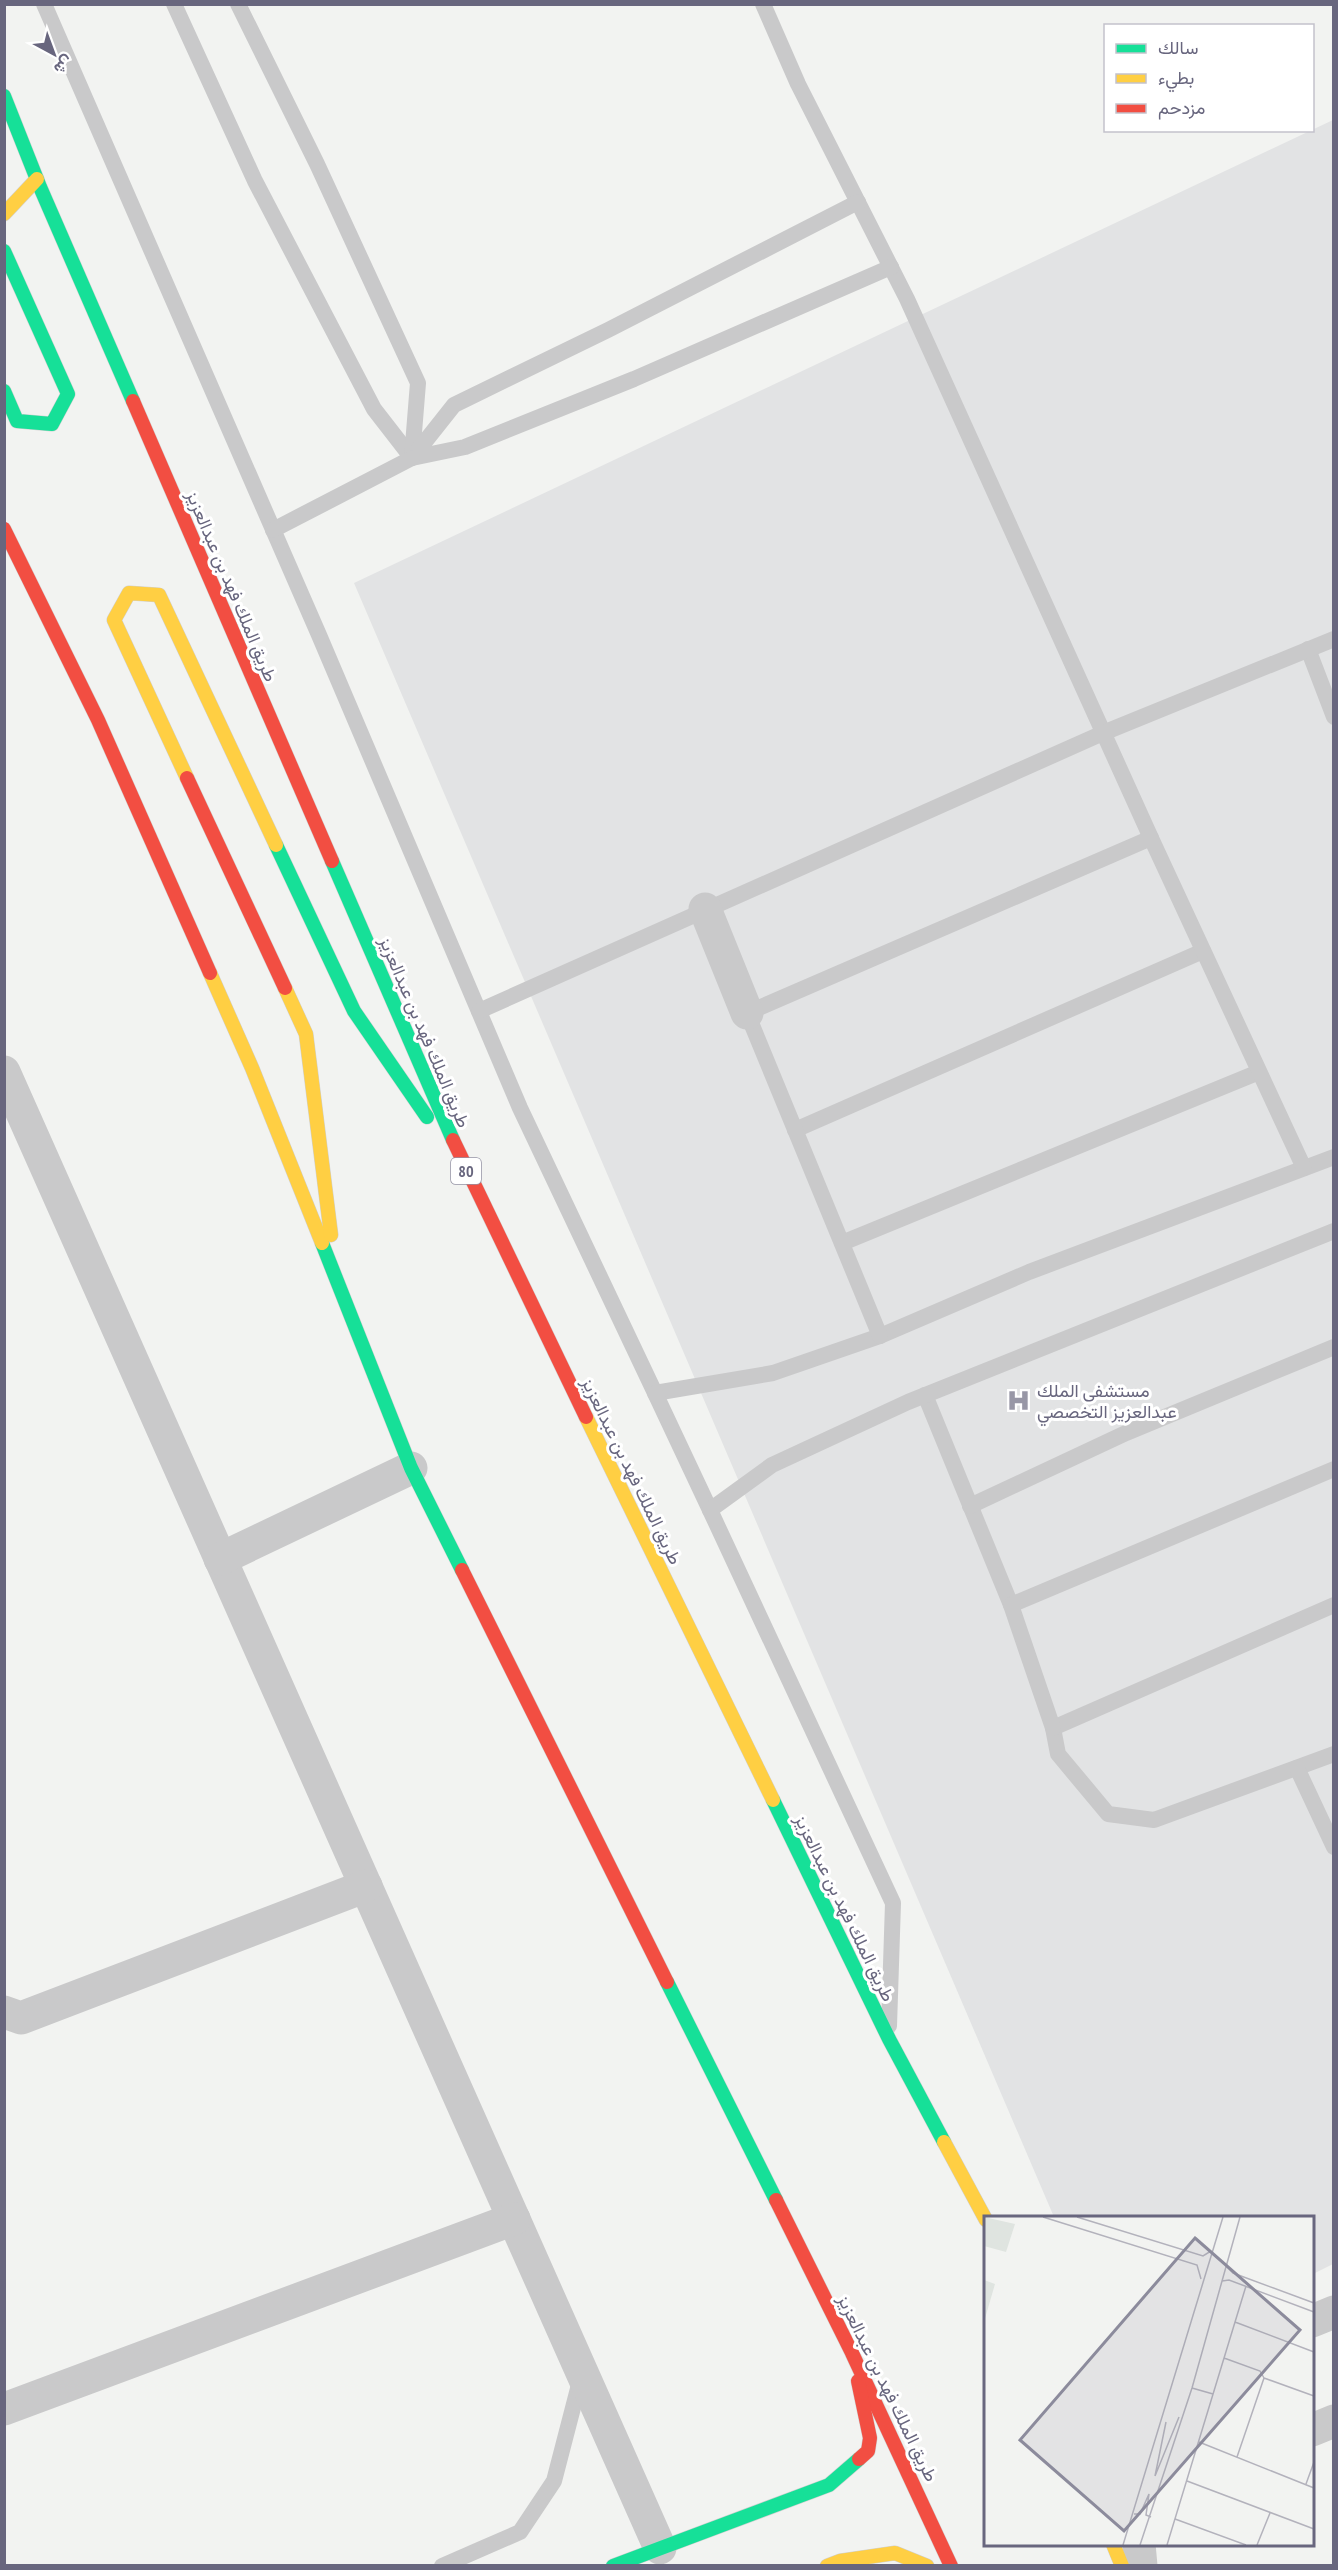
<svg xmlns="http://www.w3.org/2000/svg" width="1338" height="2570" viewBox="0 0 1338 2570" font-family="'PT Sans Narrow',Vazirmatn,sans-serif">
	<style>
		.built { fill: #e2e3e4 }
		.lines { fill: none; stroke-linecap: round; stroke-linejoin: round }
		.fast-casing { stroke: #d0d0d0; stroke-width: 15 }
		.slow-casing { stroke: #d0d0d0; stroke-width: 15 }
		.jam-casing { stroke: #d0d0d0; stroke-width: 15 }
		.lane { stroke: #c9c9ca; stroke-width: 16 }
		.street { stroke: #c9c9ca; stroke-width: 33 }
		.fast { stroke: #16e098; stroke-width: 14 }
		.slow { stroke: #ffcf43; stroke-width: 14 }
		.jam { stroke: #f24e42; stroke-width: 14 }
		.labels { text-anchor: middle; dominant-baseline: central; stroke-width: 6; stroke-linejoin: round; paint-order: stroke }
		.shield { fill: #fff; stroke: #9594a5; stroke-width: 1.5 }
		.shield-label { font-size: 16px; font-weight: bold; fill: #68667e }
		.street-label { font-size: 18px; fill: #68667e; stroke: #fff }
		.poi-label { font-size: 18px; fill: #68667e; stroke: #fff; text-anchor: start }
		.inset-road { fill: none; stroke: #b3b2bc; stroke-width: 1.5 }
		.view { fill: #8c8b9c; fill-opacity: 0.15; stroke: #8c8b9c; stroke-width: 3 }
		.inset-edge { fill: none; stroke: #68667e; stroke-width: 3 }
	</style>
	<rect width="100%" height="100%" fill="#f2f3f1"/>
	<path class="built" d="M1333 120V2264L1313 2274 1312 2218 1054 2217 354 583Z"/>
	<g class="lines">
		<defs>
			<g id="fast">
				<path d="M4 96 40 187 133 401"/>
				<path d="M4 251 68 394 52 424 17 421 4 391"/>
				<path d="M276 845 354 1011 427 1117"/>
				<path d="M332 861 453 1140"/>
				<path d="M322 1243 411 1468 462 1570"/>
				<path d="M773 1800 889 2039 944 2142"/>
				<path d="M667 1982 776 2200"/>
				<path d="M613 2566 829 2485 859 2459"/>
			</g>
			<g id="slow">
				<path d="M4 214 37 179"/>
				<path d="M187 778 114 620 129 593 159 595 276 845"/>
				<path d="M210 973 252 1068 322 1243"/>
				<path d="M285 988 306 1034 331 1235"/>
				<path d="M586 1417 773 1800"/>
				<path d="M944 2142 986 2220"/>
				<path d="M1113 2544 1122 2566"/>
				<path d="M827 2566 840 2561 895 2553 927 2566"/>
			</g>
			<g id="jam">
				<path d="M133 401 332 861"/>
				<path d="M4 529 98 720 210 973"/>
				<path d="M187 778 285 988"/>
				<path d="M453 1140 586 1417"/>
				<path d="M462 1570 667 1982"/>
				<path d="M776 2200 852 2353 951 2566"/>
				<path d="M858 2381 870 2438 868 2451 859 2459"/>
			</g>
		</defs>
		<use href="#fast" class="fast-casing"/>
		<use href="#slow" class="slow-casing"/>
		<use href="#jam" class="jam-casing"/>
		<g class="lane">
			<path d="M44 4 319 635 520 1108 655 1393 773 1373 880 1336 1029 1272 1334 1157"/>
			<path d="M174 4 255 181 374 409 412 458"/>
			<path d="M238 4 317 164 418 383 412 457"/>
			<path d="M763 4 798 84 907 299 1151 838"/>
			<path d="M858 202 608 330 454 405 412 458 465 447 634 379 891 267"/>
			<path d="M273 530 412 458"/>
			<path d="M1308 649 1334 717"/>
			<path d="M479 1011 1103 733 1334 639"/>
			<path d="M795 1130 1203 951"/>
			<path d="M842 1243 1259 1072"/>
			<path d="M880 1336 747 1013 1151 838 1304 1168"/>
			<path d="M655 1393 710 1510"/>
			<path d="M925 1395 1011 1605"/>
			<path d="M970 1506 1126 1433 1334 1347"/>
			<path d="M1334 1605 1053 1728 1058 1754 1108 1814 1154 1820 1334 1754"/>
			<path d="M1053 1728 1011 1605 1334 1469"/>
			<path d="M1297 1768 1334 1847"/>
			<path d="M889 2026 893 1903 710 1510 772 1465 908 1402 1334 1231"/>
			<path d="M442 2566 520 2532 554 2481 581 2377"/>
		</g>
		<g class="street">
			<path d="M705 909 747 1013"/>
			<path d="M4 1072 660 2548"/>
			<path d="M220 1559 411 1468"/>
			<path d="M4 2012 21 2018 366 1886"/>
			<path d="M1312 2321 1334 2312"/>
			<path d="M4 2409 514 2219"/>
			<path d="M1312 2430 1334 2421"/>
			<path d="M1139 2544 1141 2566"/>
		</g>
		<use href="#fast" class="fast"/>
		<use href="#slow" class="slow"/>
		<use href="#jam" class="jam"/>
	</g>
	<defs>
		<symbol id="hospital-bare" viewBox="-9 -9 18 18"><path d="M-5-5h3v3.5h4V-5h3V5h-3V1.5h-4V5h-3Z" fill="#9897a6" stroke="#fff" stroke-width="2.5" paint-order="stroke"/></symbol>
	</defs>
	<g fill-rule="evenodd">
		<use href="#hospital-bare" x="1002" y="1384" width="33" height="33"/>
	</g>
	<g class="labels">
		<rect class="shield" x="451" y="1158" width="30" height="26" rx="4.5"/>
		<g class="shield-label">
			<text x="466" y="1171">80</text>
		</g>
		<g class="street-label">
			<text transform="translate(232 586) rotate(67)">طريق الملك فهد بن عبدالعزيز</text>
			<text transform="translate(425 1032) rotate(67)">طريق الملك فهد بن عبدالعزيز</text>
			<text transform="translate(632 1471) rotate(64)">طريق الملك فهد بن عبدالعزيز</text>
			<text transform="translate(845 1908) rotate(64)">طريق الملك فهد بن عبدالعزيز</text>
			<text transform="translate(888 2388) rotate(64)">طريق الملك فهد بن عبدالعزيز</text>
		</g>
		<g class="poi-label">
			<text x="1037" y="1390">مستشفى الملك<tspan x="1037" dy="21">عبدالعزيز التخصصي</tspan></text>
		</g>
	</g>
	<g transform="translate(984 2216)">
		<rect width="330" height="330" fill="#f2f3f1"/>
		<path d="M0 1 31 8 22 36 0 30ZM0 64 11 68 0 106Z" fill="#dfe4e0"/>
		<path class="inset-road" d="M59 1 213 49 217 63M93 1 219 40 227 35M242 50 249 57 330 87M238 65 245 64 330 96M251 106 330 136M240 142 276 155 280 162M208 172 229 178M182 206 171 260 195 201M215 226 330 272M253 241 280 162 330 180M203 265 330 313M322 268 330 246M150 298H156L165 278 162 299 167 301M191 303 262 329M139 329 239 1M156 329 208 172 256 1M183 329 262 70M273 329 286 297"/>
		<path class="view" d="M211 22 316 114 140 315 36 224Z"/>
		<rect width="330" height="330" class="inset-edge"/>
	</g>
	<rect width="1338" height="2570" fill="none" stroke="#68667e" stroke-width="12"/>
	<rect x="1104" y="24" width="210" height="108" fill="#ffffff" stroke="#c3c2cb" stroke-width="1.5"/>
	<rect x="1116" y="44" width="30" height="9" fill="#16e098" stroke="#c3c2cb" stroke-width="1.5"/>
	<text x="1158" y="54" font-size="18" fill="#68667e">سالك</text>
	<rect x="1116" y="74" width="30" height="9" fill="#ffcf43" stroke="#c3c2cb" stroke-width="1.5"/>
	<text x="1158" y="84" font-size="18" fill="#68667e">بطيء</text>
	<rect x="1116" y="104" width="30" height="9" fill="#f24e42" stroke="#c3c2cb" stroke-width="1.5"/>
	<text x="1158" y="114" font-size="18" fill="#68667e">مزدحم</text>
	<g transform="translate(54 54) rotate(139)" stroke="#ffffff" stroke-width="4.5" paint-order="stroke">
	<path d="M0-4.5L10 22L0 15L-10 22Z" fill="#68667e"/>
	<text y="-9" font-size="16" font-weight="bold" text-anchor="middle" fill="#68667e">ش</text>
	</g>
</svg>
